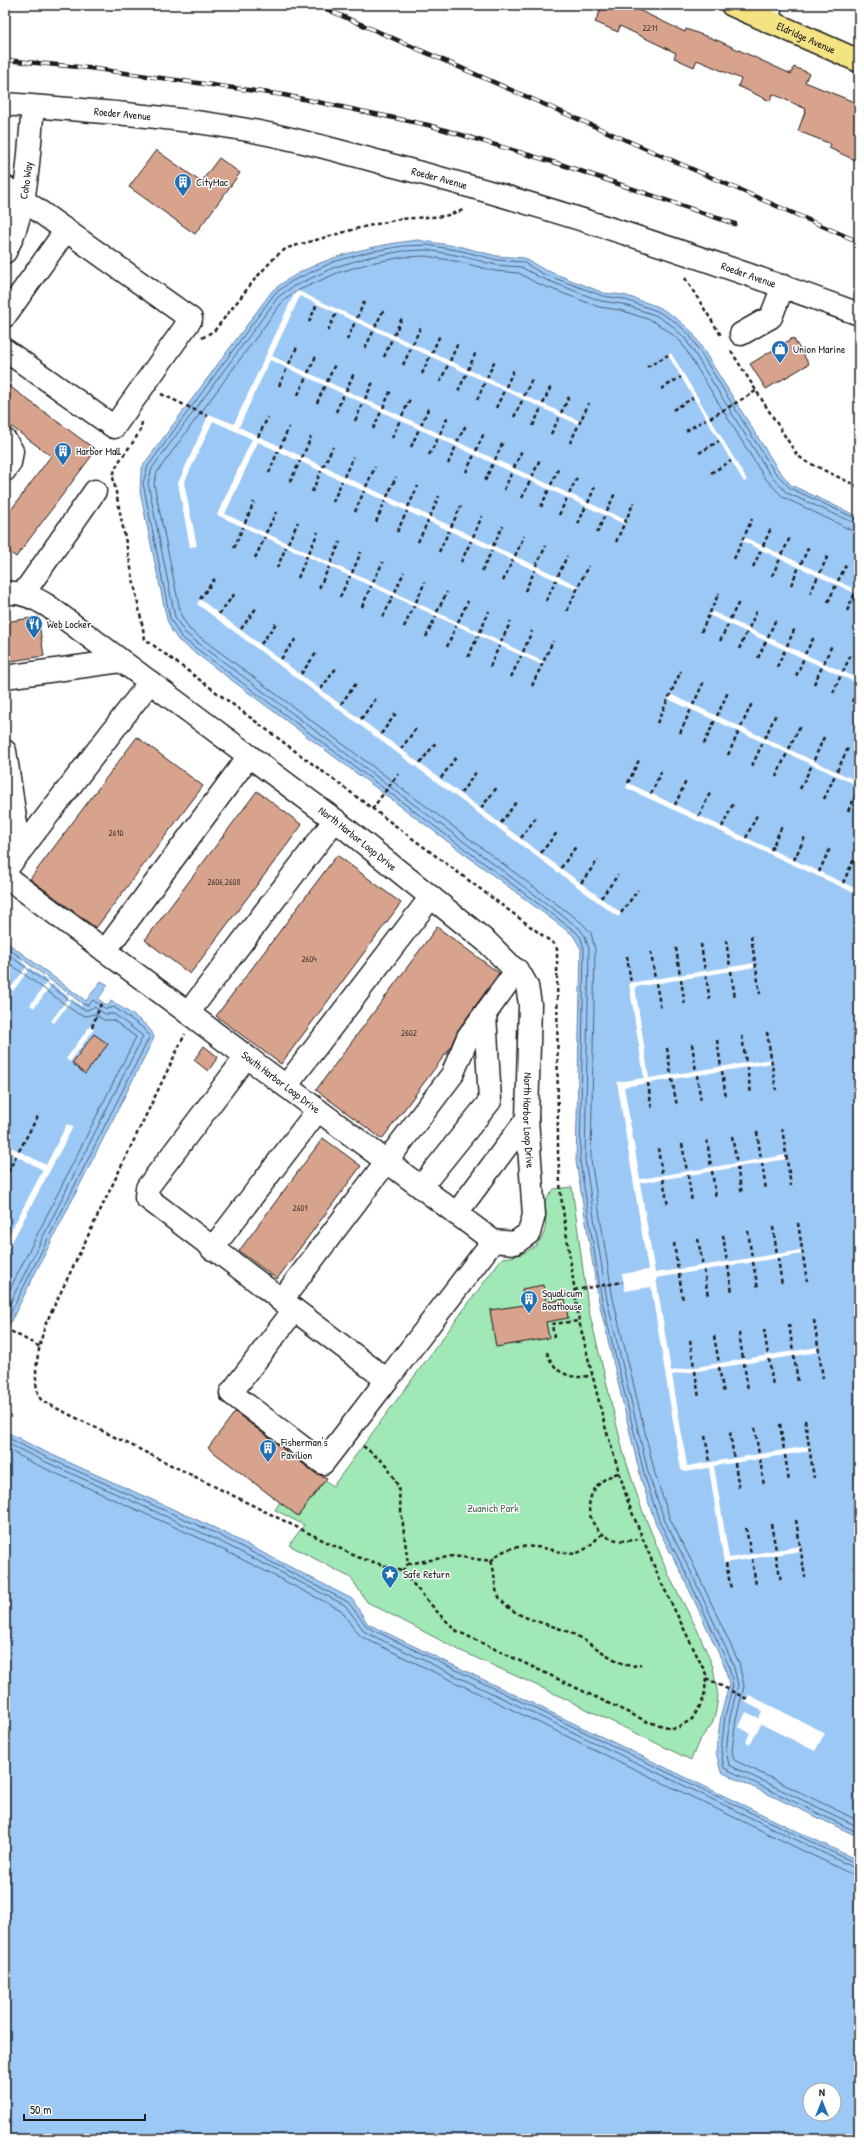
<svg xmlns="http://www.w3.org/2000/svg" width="864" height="2144" viewBox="0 0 864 2144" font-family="'Patrick Hand',sans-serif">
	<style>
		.green { fill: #a0e8b6; stroke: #5e8269 }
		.water { fill: #9cc8f6; stroke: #69839f; fill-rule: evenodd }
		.pier { fill: #fff }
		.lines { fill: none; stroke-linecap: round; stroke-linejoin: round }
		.shore { stroke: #4f6173; stroke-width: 1 }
		.building { fill: #d8a38d; stroke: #1c1c1c }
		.minor-casing { stroke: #1c1c1c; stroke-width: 25 }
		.major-casing { stroke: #1c1c1c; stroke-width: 25 }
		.path { stroke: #1c1c1c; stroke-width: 2.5; stroke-dasharray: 4 3; stroke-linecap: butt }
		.minor { stroke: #fff; stroke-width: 22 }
		.major { stroke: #f4e382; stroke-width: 22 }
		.rail-casing { stroke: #1c1c1c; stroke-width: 4.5 }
		.rail { stroke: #fff; stroke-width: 3; stroke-dasharray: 9; stroke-linecap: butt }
		.labels { text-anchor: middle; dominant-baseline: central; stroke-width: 3; stroke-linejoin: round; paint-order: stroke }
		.number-label { font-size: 9px; fill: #4b3e38 }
		.street-label { font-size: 11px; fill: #1c1c1c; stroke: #fff }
		.poi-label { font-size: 11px; fill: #1c1c1c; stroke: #fff; text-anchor: start }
		.park-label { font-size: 11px; fill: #4a6352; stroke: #fff }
	</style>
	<rect width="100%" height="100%" fill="#fff"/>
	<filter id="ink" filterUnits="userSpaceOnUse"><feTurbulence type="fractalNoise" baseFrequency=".025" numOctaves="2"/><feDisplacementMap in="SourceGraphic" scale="8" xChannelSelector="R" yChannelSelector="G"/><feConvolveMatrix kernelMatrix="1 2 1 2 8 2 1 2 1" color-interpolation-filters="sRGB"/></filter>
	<g filter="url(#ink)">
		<path class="green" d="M572 1187 588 1307 624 1455 641 1507 670 1578 697 1629 713 1667 718 1696 716 1711 712 1724 699 1741 691 1760 551 1692 459 1650 367 1602 351 1578 289 1545 304 1525 275 1510 280 1502 298 1516 325 1480 333 1486 502 1258C532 1256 555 1237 542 1205L554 1189Z"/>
		<g class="water">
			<path d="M417 240 462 247 497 256 524 258 543 269 604 293 624 295 659 307 676 318 692 332 777 468 791 485 859 517V1837L721 1772 716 1752 721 1715 729 1685 725 1667 681 1572 656 1525 641 1479 599 1302 576 1161 581 949 573 935 178 640 172 631 167 620 140 492 141 471 144 464 272 291C310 259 369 246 417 240Z"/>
			<path d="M5 941 86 1001 101 981 108 985 98 999 108 1006 111 1001C123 1009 153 1025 154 1038L5 1333Z"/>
			<path d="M5 1431 39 1449 215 1528 352 1599 368 1624 859 1861V2139H5ZM810 2090H834V2114H810Z"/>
		</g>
		<g class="pier">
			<path d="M296 290 580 421 579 425 300 296 272 356 626 520 624 524 270 360 239 427 579 586 577 590 258 442 225 514 544 662 542 665 217 515 252 439 213 421 184 483 197 546 190 547 178 483 209 414 234 424Z"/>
			<path d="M671 353 710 418 747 480 744 482 668 355Z"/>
			<path d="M744 537 859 591V595L742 541Z"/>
			<path d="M200 599 219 614 621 913 618 917 197 604Z"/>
			<path d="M711 611 859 679V684L709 615Z"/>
			<path d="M670 694 859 782V786L668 699Z"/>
			<path d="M628 783 859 890V895L626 788Z"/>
			<path d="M21 957 83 1003 81 1006 72 999 54 1023 51 1021 69 997 52 984 34 1008 30 1005 48 981 30 968 13 991 10 989 27 966 19 959Z"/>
			<path d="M755 963 756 967 635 987 649 1078 771 1059 772 1063 624 1087 640 1179 786 1155 787 1159 640 1183 655 1273 802 1250 803 1254 656 1278 671 1371 818 1347 819 1352 672 1375 687 1466 809 1446 810 1451 714 1466 729 1558 800 1546 801 1551 724 1563 709 1468 685 1472 681 1470 651 1287 625 1291 622 1274 648 1270 617 1082 644 1078 629 983Z"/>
			<path d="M90 1026 94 1029 70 1062 66 1059Z"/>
			<path d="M67 1124 73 1127 5 1255V1242L43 1170 5 1150V1144L46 1165Z"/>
			<path d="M749 1695 825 1733 815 1751 761 1724 750 1745 746 1742 750 1733 739 1727 746 1712 759 1718 762 1711 745 1702Z"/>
		</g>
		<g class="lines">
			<g class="shore">
				<path d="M859 520 790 488 773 470 689 334 674 321 657 311 623 299 603 296 541 273 523 262 497 260 462 251 427 245 403 246 368 252 333 262 292 281 275 293 148 466 143 483 170 618 181 637 576 932 581 938 584 949 580 1161 602 1301 645 1477 660 1523 685 1571 729 1666 733 1685 725 1716 721 1752 724 1768 859 1833"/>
				<path d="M859 525 787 493 769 473 685 338 671 325 655 315 622 304 601 301 539 277 521 267 496 265 461 256 427 250 403 251 369 257 335 267 294 286 278 297 152 468 148 483 175 617 185 633 579 928 585 936 589 949 585 1160 607 1300 649 1476 665 1521 689 1568 733 1664 738 1685 730 1717 726 1751 729 1765 859 1827"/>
				<path d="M859 531 851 530 783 497 764 477 681 342 667 330 653 321 620 310 599 307 536 283 519 273 495 271 460 262 426 256 404 257 370 263 337 273 297 291 283 301 157 472 154 484 181 615 189 629 582 923 591 933 595 949 591 1160 613 1299 655 1474 670 1519 694 1566 739 1663 744 1686 736 1719 732 1751 734 1760 859 1821"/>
				<path d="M5 946 83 1004 88 1005 93 1000 106 1009 114 1007 143 1028 150 1036 5 1324"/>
				<path d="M5 952 80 1008 87 1010 94 1007 105 1014H114L143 1036 5 1313"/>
				<path d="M5 960 78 1014 86 1016 94 1014 104 1020H113L136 1037 5 1299"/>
				<path d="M5 1436 37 1453 213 1532 348 1602 367 1627 859 1865"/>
				<path d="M5 1442 35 1457 211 1537 345 1605 365 1632 859 1870"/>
				<path d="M5 1448 33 1463 208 1542 341 1610 356 1632 362 1637 851 1874 859 1876"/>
			</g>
		</g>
		<g class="building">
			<path d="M603 5H628L685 32 686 29 719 41 791 74 794 67 809 73 805 82 859 104V162L829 148 831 144 798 131 806 109 773 94 770 101 738 86 741 79 697 60 694 67 674 58 676 53 620 26 618 32 595 22Z"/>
			<path d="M156 150 201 182 219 158 240 173 195 234 129 187Z"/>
			<path d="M793 338 809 364 766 389 750 364Z"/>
			<path d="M5 383 96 450 16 557 5 549V518L51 456 5 422Z"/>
			<path d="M38 617 44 656 5 662V622Z"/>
			<path d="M137 737 203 786 96 928 30 879Z"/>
			<path d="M257 791 302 825 190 974 145 940Z"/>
			<path d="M337 855 401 903 281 1064 216 1016Z"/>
			<path d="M437 927 499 973 458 1030 450 1048 382 1139 316 1090Z"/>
			<path d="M94 1034 108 1044 85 1074 72 1063Z"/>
			<path d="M204 1046 218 1057 208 1071 194 1060Z"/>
			<path d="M323 1138 361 1166 277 1279 239 1251Z"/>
			<path d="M543 1285 546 1302 565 1299 568 1318 546 1322 549 1338 496 1347 490 1310 524 1305 522 1289Z"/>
			<path d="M235 1412 315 1473 327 1478 298 1516 208 1448Z"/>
		</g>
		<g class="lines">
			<defs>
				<g id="minor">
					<path d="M769 22 770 5"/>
					<path id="s1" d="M5 104C80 110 156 115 230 127 287 136 343 152 398 167 554 207 708 259 859 314"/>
					<path d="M5 187 191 319 114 427 5 350"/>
					<path id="s2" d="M5 252C29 208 28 155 33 107"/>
					<path d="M5 316 66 230"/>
					<path d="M741 334 771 317 783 286"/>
					<path d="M5 440 12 451 10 463 5 470"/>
					<path id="s3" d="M5 593C21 591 35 598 48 606L335 820 487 942 522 977 527 986 530 1004 527 1119 534 1215 529 1233 515 1243 493 1241 5 876"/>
					<path d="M23 594 95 491"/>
					<path d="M5 677 121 661"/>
					<path d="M5 751 20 851"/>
					<path d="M5 871 150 682"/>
					<path d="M105 951 249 756"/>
					<path d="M188 1013 335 820"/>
					<path d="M246 1057 147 1188 146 1197 387 1380 493 1241"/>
					<path d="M286 1086 431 897"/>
					<path d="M421 1187 490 1101 485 1014"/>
					<path d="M456 1214 527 1119"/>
					<path d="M212 1249 318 1110"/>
					<path d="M281 1301 452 1075 468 1037 517 970"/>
					<path d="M294 1310 231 1393 323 1463 387 1380"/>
				</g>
				<g id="major">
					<path id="s4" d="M732 5 859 61"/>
				</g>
			</defs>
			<use href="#minor" class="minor-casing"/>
			<use href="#major" class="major-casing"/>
			<g class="path">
				<path d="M685 278 722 337"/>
				<path d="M357 318 365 300"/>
				<path d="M309 322 317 304"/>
				<path d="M375 327 384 309"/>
				<path d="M328 331 336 313"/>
				<path d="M394 335 402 318"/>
				<path d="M202 338 215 330 255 279 276 256 287 248 359 228 400 219 445 216 463 210"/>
				<path d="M347 340 355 322"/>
				<path d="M413 344 421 326"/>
				<path d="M365 348 374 330"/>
				<path d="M731 351 797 455 805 461 859 487"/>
				<path d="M432 353 440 335"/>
				<path d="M384 357 392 339"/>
				<path d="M450 361 458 343"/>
				<path d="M289 364 297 347"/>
				<path d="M403 365 411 348"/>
				<path d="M647 367 668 355"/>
				<path d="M468 370 476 352"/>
				<path d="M308 373 316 356"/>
				<path d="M422 374 430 356"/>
				<path d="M487 378 495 360"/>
				<path d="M327 382 335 364"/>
				<path d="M440 382 448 365"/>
				<path d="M279 386 287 368"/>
				<path d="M506 387 514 369"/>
				<path d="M661 389 681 377"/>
				<path d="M346 391 354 373"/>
				<path d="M458 391 467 373"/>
				<path d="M161 394 208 416"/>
				<path d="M298 395 306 377"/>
				<path d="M524 396 533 377"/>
				<path d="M365 399 373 382"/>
				<path d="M477 400 485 382"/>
				<path d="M317 403 325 385"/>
				<path d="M543 404 551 386"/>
				<path d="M383 408 391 390"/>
				<path d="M496 408 504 391"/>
				<path d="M673 410 693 398"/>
				<path d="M336 412 344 394"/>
				<path d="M561 413 570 395"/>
				<path d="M402 416 410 399"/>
				<path d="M514 417 523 399"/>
				<path d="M710 418 756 391"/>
				<path d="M355 421 363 403"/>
				<path d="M142 422C139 443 117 455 113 477L145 639 554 944 557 949 558 1154 561 1196 579 1321 605 1426 629 1505 659 1578 706 1674 705 1692 702 1703 692 1719 679 1727 672 1728 648 1722 457 1631 440 1615 402 1571 357 1557 42 1401C29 1385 40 1341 46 1323L185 1034"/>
				<path d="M421 425 429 407"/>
				<path d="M533 426 541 408"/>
				<path d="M373 429 381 412"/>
				<path d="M686 431 706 419"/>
				<path d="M440 434 448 416"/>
				<path d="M551 434 560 416"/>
				<path d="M258 437 268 417"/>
				<path d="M392 438 400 420"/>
				<path d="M457 442 466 425"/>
				<path d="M570 443 589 403"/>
				<path d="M411 447 419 429"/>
				<path d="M280 448 289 427"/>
				<path d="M476 451 484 433"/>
				<path d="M699 453 719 441"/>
				<path d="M429 455 438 438"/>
				<path d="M302 458 311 437"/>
				<path d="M495 460 503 442"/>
				<path d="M448 464 456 446"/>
				<path d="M323 467 333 447"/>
				<path d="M514 468 522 450"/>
				<path d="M466 472 474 455"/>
				<path d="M269 473 278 451"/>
				<path d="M711 473 731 461"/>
				<path d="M344 477 353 457"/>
				<path d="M532 477 540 459"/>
				<path d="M485 481 493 463"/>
				<path d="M290 482 300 461"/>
				<path d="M551 485 559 467"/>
				<path d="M366 487 375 467"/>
				<path d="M504 490 512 472"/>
				<path d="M312 492 321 471"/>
				<path d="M569 494 578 476"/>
				<path d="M387 497 396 477"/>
				<path d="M522 498 530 481"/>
				<path d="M333 502 342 481"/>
				<path d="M588 503 596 484"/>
				<path d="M408 507 418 486"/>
				<path d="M541 507 549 489"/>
				<path d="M607 511 615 493"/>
				<path d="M355 512 364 491"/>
				<path d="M559 515 567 498"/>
				<path d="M430 517 439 496"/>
				<path d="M376 522 385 501"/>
				<path d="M245 523 254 502"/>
				<path d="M578 524 586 506"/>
				<path d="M451 527 461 506"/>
				<path d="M397 532 407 511"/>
				<path d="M266 533 276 512"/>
				<path d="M597 533 605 515"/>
				<path d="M473 537 482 516"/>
				<path d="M418 542 428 521"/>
				<path d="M616 542 634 502"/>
				<path d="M288 543 298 522"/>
				<path d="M493 546 503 526"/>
				<path d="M763 546 771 528"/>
				<path d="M234 548 243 527"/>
				<path d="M439 552 449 531"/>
				<path d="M309 553 318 532"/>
				<path d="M782 555 790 537"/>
				<path d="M515 556 524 536"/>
				<path d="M255 558 265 537"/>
				<path d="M734 559 752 519"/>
				<path d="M461 562 471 541"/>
				<path d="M331 563 340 542"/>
				<path d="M801 564 809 546"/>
				<path d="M536 566 546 546"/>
				<path d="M753 567 761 550"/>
				<path d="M277 568 286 547"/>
				<path d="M482 571 492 550"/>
				<path d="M352 573 361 552"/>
				<path d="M820 573 828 555"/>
				<path d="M558 576 567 556"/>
				<path d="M772 576 780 559"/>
				<path d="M298 578 307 556"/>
				<path d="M503 581 513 560"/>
				<path d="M838 581 847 563"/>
				<path d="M373 582 383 562"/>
				<path d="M791 585 799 567"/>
				<path d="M319 588 329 567"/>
				<path d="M857 590 859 585"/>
				<path d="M525 591 535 570"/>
				<path d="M395 592 404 572"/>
				<path d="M810 594 818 576"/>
				<path d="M340 597 350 576"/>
				<path d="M200 599 216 577"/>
				<path d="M546 601 556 580"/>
				<path d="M416 602 425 582"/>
				<path d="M828 602 836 585"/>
				<path d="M362 607 371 586"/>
				<path d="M567 611 588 566"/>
				<path d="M847 611 855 593"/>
				<path d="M437 612 447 592"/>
				<path d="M219 614 236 592"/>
				<path d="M383 617 393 596"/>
				<path d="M730 619 739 602"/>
				<path d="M458 622 468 601"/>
				<path d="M404 627 414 606"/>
				<path d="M749 628 757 610"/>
				<path d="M241 629 257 607"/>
				<path d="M480 632 489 611"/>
				<path d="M701 632 719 593"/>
				<path d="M426 637 436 616"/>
				<path d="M768 637 776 619"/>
				<path d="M720 641 729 623"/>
				<path d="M501 642 511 621"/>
				<path d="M261 644 277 622"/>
				<path d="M787 646 795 628"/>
				<path d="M447 647 456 626"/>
				<path d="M739 649 747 632"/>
				<path d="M523 652 532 631"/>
				<path d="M805 654 814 637"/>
				<path d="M468 657 478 636"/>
				<path d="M758 658 766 641"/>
				<path d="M281 659 297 637"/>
				<path d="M824 663 832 645"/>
				<path d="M490 667 499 646"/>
				<path d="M777 667 785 650"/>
				<path d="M843 672 851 654"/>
				<path d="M301 674 317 652"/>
				<path d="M796 676 804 658"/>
				<path d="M511 677 521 656"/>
				<path d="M814 684 822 667"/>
				<path d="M532 686 553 641"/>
				<path d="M321 689 337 667"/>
				<path d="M833 693 841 675"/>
				<path d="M852 702 859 686"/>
				<path d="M341 704 357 682"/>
				<path d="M693 705 704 681"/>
				<path d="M717 716 728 692"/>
				<path d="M361 719 377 697"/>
				<path d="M657 723 681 671"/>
				<path d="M741 727 752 703"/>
				<path d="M680 733 691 709"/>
				<path d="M381 734 397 712"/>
				<path d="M765 738 776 714"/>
				<path d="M704 744 715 720"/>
				<path d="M401 749 417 727"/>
				<path d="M789 749 800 726"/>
				<path d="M728 755 739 731"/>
				<path d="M814 760 824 737"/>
				<path d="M420 763 437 741"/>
				<path d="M752 766 763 742"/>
				<path d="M837 771 848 748"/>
				<path d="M776 777 787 753"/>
				<path d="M441 778 457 756"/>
				<path d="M628 783 639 760"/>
				<path d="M800 789 812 765"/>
				<path d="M461 793 477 771"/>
				<path d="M651 794 662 770"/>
				<path d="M824 799 835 775"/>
				<path d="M675 805 686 781"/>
				<path d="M481 808 498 786"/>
				<path d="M372 809 398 774"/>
				<path d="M848 811 859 788"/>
				<path d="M699 816 710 793"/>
				<path d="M501 823 517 801"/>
				<path d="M722 827 733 804"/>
				<path d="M521 838 537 816"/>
				<path d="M746 838 757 815"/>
				<path d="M771 850 782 826"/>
				<path d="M541 853 558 831"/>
				<path d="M794 860 805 837"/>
				<path d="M561 868 577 845"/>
				<path d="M819 872 830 848"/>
				<path d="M581 883 598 860"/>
				<path d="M843 883 854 859"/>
				<path d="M601 898 618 875"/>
				<path d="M621 913 638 890"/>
				<path d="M751 936 760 994"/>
				<path d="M726 940 730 967"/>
				<path d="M701 944 705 971"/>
				<path d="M676 948 680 975"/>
				<path d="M651 952 655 979"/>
				<path d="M627 956 631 983"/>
				<path d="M731 971 735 998"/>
				<path d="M706 975 710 1002"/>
				<path d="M681 979 685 1006"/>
				<path d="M656 983 661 1010"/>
				<path d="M92 1027 102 1001"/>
				<path d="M767 1032 776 1090"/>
				<path d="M742 1036 746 1063"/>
				<path d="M717 1040 721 1067"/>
				<path d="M692 1044 696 1071"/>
				<path d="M667 1048 671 1075"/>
				<path d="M747 1067 751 1094"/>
				<path d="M722 1071 726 1098"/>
				<path d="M697 1075 701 1102"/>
				<path d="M672 1079 677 1106"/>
				<path d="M648 1083 652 1110"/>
				<path d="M5 1104 8 1097"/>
				<path d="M782 1128 791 1186"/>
				<path d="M757 1132 761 1159"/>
				<path d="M732 1136 737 1163"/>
				<path d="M707 1140 711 1167"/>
				<path d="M682 1144 687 1171"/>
				<path d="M658 1148 662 1175"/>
				<path d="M19 1151 39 1114"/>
				<path d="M762 1163 766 1190"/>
				<path d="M737 1167 742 1194"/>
				<path d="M712 1171 716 1198"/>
				<path d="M688 1175 692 1202"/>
				<path d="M5 1178 16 1156"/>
				<path d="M663 1179 668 1206"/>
				<path d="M798 1223 807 1281"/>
				<path d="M773 1227 777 1254"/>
				<path d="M748 1231 752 1258"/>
				<path d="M723 1235 727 1262"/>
				<path d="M698 1239 703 1266"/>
				<path d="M674 1243 678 1270"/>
				<path d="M778 1258 782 1285"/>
				<path d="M753 1262 758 1289"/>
				<path d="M728 1266 732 1293"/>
				<path d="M704 1270 708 1297"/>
				<path d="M679 1274 683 1301"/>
				<path d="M574 1290 623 1282"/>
				<path d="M814 1320 823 1378"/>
				<path d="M789 1324 793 1351"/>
				<path d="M5 1328 40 1347"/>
				<path d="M764 1329 768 1355"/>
				<path d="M739 1333 743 1359"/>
				<path d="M714 1336 719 1363"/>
				<path d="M554 1338 552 1324 579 1321"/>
				<path d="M690 1340 694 1367"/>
				<path d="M547 1352C553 1373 572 1381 592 1375"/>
				<path d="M794 1356 798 1382"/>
				<path d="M769 1359 773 1386"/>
				<path d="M744 1363 748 1390"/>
				<path d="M719 1367 724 1394"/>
				<path d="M695 1371 699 1398"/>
				<path d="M805 1420 814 1478"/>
				<path d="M780 1424 784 1450"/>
				<path d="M755 1428 759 1455"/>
				<path d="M730 1432 734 1459"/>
				<path d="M705 1436 710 1462"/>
				<path d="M363 1446 387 1465 398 1486 408 1564 453 1556 491 1561C496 1573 493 1587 499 1597 515 1621 549 1622 573 1634 591 1643 607 1657 626 1665L633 1666 641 1664"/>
				<path d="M785 1455 789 1482"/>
				<path d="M760 1459 764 1486"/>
				<path d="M735 1463 739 1490"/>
				<path d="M618 1473C567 1489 589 1555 641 1538"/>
				<path d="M796 1520 805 1577"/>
				<path d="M771 1524 776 1550"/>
				<path d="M746 1528 751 1554"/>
				<path d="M776 1555 781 1581"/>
				<path d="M752 1559 756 1585"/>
				<path d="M491 1561C507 1543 531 1545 553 1550 562 1552 569 1555 577 1553 587 1550 594 1541 602 1534"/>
				<path d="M726 1563 731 1589"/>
				<path d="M402 1571 408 1564"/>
				<path d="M706 1678 747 1699"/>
			</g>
			<use href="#minor" class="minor"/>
			<use href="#major" class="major"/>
			<defs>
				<g id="rail">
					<path d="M317 5 859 242"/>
					<path d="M5 60 89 68 284 95 428 125 563 165 735 224"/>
				</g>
			</defs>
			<use href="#rail" class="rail-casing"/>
			<use href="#rail" class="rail"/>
		</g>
	</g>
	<defs>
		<symbol id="building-pin" viewBox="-11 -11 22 30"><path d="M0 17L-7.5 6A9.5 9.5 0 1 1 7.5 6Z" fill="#1f6fb2" stroke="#fff"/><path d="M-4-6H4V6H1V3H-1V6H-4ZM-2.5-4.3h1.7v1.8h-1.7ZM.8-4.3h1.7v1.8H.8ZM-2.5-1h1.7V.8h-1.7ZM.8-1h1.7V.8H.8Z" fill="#fff"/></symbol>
		<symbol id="shop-pin" viewBox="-11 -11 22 30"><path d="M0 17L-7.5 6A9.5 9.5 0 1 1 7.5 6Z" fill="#1f6fb2" stroke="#fff"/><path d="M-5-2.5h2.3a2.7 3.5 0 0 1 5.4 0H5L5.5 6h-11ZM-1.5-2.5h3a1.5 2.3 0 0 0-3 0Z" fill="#fff"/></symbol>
		<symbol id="restaurant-pin" viewBox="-11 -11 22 30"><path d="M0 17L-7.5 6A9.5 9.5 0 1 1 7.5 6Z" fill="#1f6fb2" stroke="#fff"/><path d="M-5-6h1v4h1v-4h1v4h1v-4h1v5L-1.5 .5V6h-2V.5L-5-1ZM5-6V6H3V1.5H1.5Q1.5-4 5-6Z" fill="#fff"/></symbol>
		<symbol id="sight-pin" viewBox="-11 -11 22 30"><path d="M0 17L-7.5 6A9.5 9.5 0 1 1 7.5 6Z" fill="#1f6fb2" stroke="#fff"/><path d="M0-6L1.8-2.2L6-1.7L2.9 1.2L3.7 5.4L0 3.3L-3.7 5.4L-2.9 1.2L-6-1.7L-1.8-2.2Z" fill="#fff"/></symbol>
	</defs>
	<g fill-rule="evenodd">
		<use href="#building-pin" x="173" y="172" width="20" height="27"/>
		<use href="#shop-pin" x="770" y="339" width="20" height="27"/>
		<use href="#building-pin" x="53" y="441" width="20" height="27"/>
		<use href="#restaurant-pin" x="24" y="614" width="20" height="27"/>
		<use href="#building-pin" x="519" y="1289" width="20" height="27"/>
		<use href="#building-pin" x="258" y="1438" width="20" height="27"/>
		<use href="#sight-pin" x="380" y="1564" width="20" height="27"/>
	</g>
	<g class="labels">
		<g class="number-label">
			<text x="650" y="28">2211</text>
			<text x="116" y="833">2610</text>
			<text x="224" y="882">2606,2608</text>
			<text x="309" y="959">2604</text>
			<text x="409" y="1033">2602</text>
			<text x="300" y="1208">2601</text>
		</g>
		<g class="street-label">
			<text stroke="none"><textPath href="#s4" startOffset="81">Eldridge Avenue</textPath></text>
			<text stroke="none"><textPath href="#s1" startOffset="118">Roeder Avenue</textPath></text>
			<text stroke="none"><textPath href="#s1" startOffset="442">Roeder Avenue</textPath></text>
			<text stroke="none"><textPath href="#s2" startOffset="75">Coho Way</textPath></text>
			<text stroke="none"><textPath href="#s1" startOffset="766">Roeder Avenue</textPath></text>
			<text stroke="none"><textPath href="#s3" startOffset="433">North Harbor Loop Drive</textPath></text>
			<text transform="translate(281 1082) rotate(37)">South Harbor Loop Drive</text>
			<text stroke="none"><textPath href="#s3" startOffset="793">North Harbor Loop Drive</textPath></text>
		</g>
		<g class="poi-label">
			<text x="196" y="182">CityMac</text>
			<text x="793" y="349">Union Marine</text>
			<text x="76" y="451">Harbor Mall</text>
			<text x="47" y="624">Web Locker</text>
			<text x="542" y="1293">Squalicum<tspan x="542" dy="13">Boathouse</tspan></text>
			<text x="281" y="1442">Fisherman's<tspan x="281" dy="13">Pavilion</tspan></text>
			<text x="403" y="1574">Safe Return</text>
		</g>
		<g class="park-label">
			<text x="493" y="1508">Zuanich Park</text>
		</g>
	</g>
	<rect width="864" height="2144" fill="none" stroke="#fff" stroke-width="20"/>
	<rect x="10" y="10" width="844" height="2124" fill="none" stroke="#1c1c1c" stroke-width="1.5" filter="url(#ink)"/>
	<g transform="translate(822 2102)"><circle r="19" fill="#ffffff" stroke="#a4a4a4"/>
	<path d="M0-3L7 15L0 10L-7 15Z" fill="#1f6fb2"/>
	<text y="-6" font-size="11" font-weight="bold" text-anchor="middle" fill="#1c1c1c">N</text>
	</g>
	<path d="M24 2114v6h121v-6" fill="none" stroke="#1c1c1c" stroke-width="2"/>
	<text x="30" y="2114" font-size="12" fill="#1c1c1c" stroke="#ffffff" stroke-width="3" paint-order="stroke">50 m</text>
</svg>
